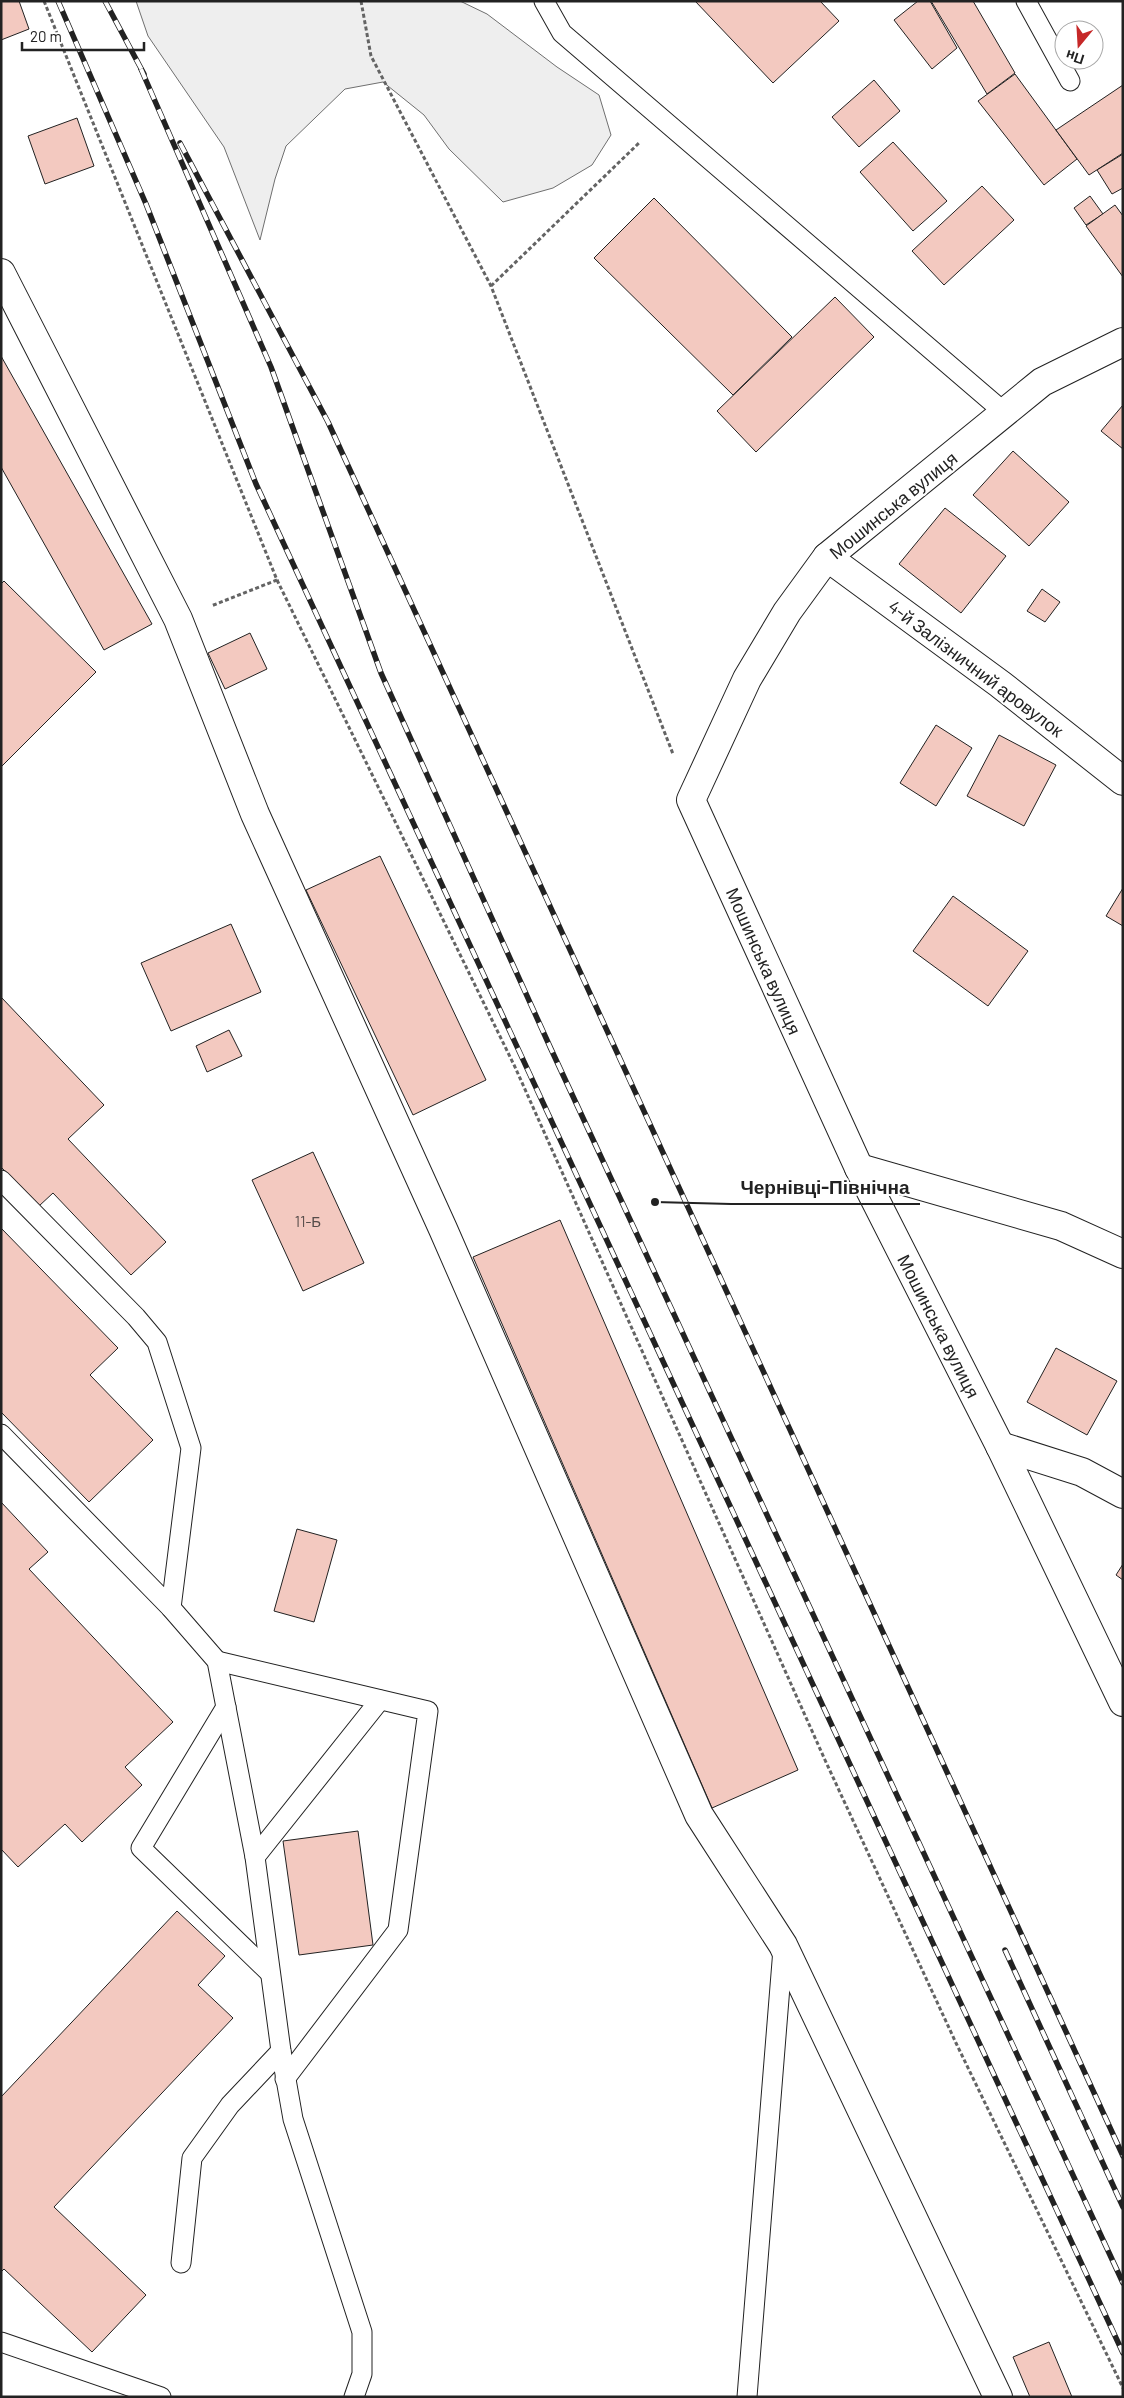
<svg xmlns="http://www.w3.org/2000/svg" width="1124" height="2398" viewBox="0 0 1124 2398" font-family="Barlow,sans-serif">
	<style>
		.green { fill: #eee; stroke: #6f6f6f }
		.building { fill: #f3c9c0; stroke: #222 }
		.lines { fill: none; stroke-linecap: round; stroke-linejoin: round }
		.service-casing { stroke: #222; stroke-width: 21 }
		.minor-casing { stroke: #222; stroke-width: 30 }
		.path { stroke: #646464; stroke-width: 3; stroke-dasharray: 4 2.5; stroke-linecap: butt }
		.service { stroke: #fff; stroke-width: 19 }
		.minor { stroke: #fff; stroke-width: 28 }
		.rail-casing { stroke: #222; stroke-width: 5.5 }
		.rail { stroke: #fff; stroke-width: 4; stroke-dasharray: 11; stroke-linecap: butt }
		.labels { text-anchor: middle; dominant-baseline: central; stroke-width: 4; stroke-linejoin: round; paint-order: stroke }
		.number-label { font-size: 15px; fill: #564c4a }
		.street-label { font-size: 18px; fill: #222; stroke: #fff }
		.leader { fill: none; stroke: #222; stroke-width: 2 }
		.callout-dot { fill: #222; stroke: #fff; stroke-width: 2 }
		.callout-label { font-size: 19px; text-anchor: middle; font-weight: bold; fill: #222; stroke: #fff; stroke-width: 4; stroke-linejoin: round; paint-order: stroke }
	</style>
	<rect width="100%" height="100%" fill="#fff"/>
	<path class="green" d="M136 1H460L487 14 557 67 599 95 611 135 592 165 553 188 503 202 449 149 424 115 383 82 345 89 286 146 275 179 260 240 224 147 148 36Z"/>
	<g class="building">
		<path d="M1 1H19L29 29 1 40Z"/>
		<path d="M695 1H820L839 21 773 83Z"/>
		<path d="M918 1H930L957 48 932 69 894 20Z"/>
		<path d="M931 1H973L1015 73 987 94Z"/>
		<path d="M1015 74 1077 159 1044 185 978 101Z"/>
		<path d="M874 80 900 111 859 147 832 117Z"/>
		<path d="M1123 85V153L1089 175 1056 130Z"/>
		<path d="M77 118 94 166 45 184 28 136Z"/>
		<path d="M893 142 947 201 913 231 860 172Z"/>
		<path d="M1123 154V188L1112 194 1097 170Z"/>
		<path d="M982 186 1014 220 944 285 912 251Z"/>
		<path d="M1090 196 1103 214 1086 225 1074 208Z"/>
		<path d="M654 198 792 337 733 395 594 258Z"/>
		<path d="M1115 205 1123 216V277L1086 226Z"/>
		<path d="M835 297 874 337 756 452 717 411Z"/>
		<path d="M1 356 152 624 104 650 1 467Z"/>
		<path d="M1123 405V449L1101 431Z"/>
		<path d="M1013 451 1069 502 1029 546 973 495Z"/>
		<path d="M945 508 1006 556 961 613 899 564Z"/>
		<path d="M4 581 96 672 1 767V584Z"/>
		<path d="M1042 589 1060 602 1045 622 1027 611Z"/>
		<path d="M250 633 267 669 225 689 208 653Z"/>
		<path d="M936 725 972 748 936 806 900 783Z"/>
		<path d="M999 735 1056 765 1024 826 967 796Z"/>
		<path d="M380 856 486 1080 413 1115 306 890Z"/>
		<path d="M1123 888V926L1106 916Z"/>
		<path d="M953 896 1028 951 988 1006 913 951Z"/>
		<path d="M231 924 261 992 171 1031 141 963Z"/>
		<path d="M1 997 104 1105 68 1139 166 1242 131 1275 53 1193 39 1206 1 1167Z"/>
		<path d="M229 1030 242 1056 207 1072 196 1046Z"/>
		<path d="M313 1152 364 1263 303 1291 252 1180Z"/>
		<path d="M560 1220 798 1770 712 1808 473 1257Z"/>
		<path d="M1 1228 118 1348 90 1375 153 1440 89 1502 1 1412Z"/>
		<path d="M1056 1348 1117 1381 1087 1435 1027 1402Z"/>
		<path d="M1 1502 48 1552 29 1569 173 1722 125 1767 142 1785 82 1842 65 1824 18 1867 1 1849Z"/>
		<path d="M297 1529 337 1540 314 1622 274 1611Z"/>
		<path d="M1123 1564V1580L1116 1575Z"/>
		<path d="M358 1831 373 1945 299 1955 283 1841Z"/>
		<path d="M177 1911 225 1956 198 1985 233 2018 54 2207 146 2295 92 2352 4 2269 1 2272V2097Z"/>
		<path d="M1049 2342 1072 2397H1030L1013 2357Z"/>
	</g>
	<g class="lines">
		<defs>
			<g id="service">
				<path d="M544 1 562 33 1005 413"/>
				<path d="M1026 1 1070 81"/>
				<path d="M1 1180 136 1317 157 1342 191 1448 171 1608"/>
				<path d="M1 1434 171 1608 217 1661 255 1857 281 2051 293 2119 362 2332V2374L354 2397"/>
				<path d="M217 1661 428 1711 398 1930 285 2079"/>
				<path d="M226 1707 141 1848 270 1973"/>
				<path d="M255 1857 380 1700"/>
				<path d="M181 2263 192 2158 230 2105 281 2051"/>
				<path d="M1 2342 161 2397"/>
				<path d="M747 2397 783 1949"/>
			</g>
			<g id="minor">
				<path d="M1 273 178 619 255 814 443 1229 699 1815 783 1945 998 2397"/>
				<path d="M1123 342 1042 382 827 557 787 612 747 679 691 800 859 1168 1000 1446 1123 1702"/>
				<path d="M827 557 1000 684 1123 781"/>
				<path d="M859 1168 1061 1226 1123 1254"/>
				<path d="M1000 1446 1082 1472 1123 1494"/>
			</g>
		</defs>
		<use href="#service" class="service-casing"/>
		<use href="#minor" class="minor-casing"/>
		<g class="path">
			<path d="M44 1 277 580 211 606"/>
			<path d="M361 1 371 56 491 286 673 754"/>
			<path d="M491 286 640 142"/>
			<path d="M277 580 515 1067 825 1760 956 2043 1123 2388"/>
		</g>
		<use href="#service" class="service"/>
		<use href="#minor" class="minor"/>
		<defs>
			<g id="rail">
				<path d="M58 1 146 204 256 484 1123 2353"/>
				<path d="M105 1 144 74"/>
				<path d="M141 69 271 367 381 673 551 1049 1123 2283"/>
				<path d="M180 143 328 422 1123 2156"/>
				<path d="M1005 1950 1123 2207"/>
			</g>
		</defs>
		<use href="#rail" class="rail-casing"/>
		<use href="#rail" class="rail"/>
	</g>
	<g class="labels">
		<g class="number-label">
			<text x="308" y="1221">11-Б</text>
		</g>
		<g class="street-label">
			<text transform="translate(893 505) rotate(-39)">Мошинська вулиця</text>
			<text transform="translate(976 668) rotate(37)">4-й Залізничний аровулок</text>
			<text transform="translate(764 961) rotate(66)">Мошинська вулиця</text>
			<text transform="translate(939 1326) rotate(63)">Мошинська вулиця</text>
		</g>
	</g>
	<path class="leader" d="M655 1202L731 1204H920"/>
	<circle class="callout-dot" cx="655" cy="1202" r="5"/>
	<g class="callout-label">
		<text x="825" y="1194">Чернівці-Північна</text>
	</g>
	<rect width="1124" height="2398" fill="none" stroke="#222222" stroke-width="5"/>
	<g transform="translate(1079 45) rotate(198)"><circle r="24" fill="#ffffff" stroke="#a7a7a7"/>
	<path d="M0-4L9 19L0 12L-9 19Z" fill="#c62828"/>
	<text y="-8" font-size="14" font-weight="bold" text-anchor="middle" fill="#222222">Пн</text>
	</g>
	<path d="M22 42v8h122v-8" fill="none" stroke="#222222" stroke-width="2.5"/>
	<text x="30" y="42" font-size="15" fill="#222222" stroke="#ffffff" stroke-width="4" paint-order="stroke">20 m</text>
</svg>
